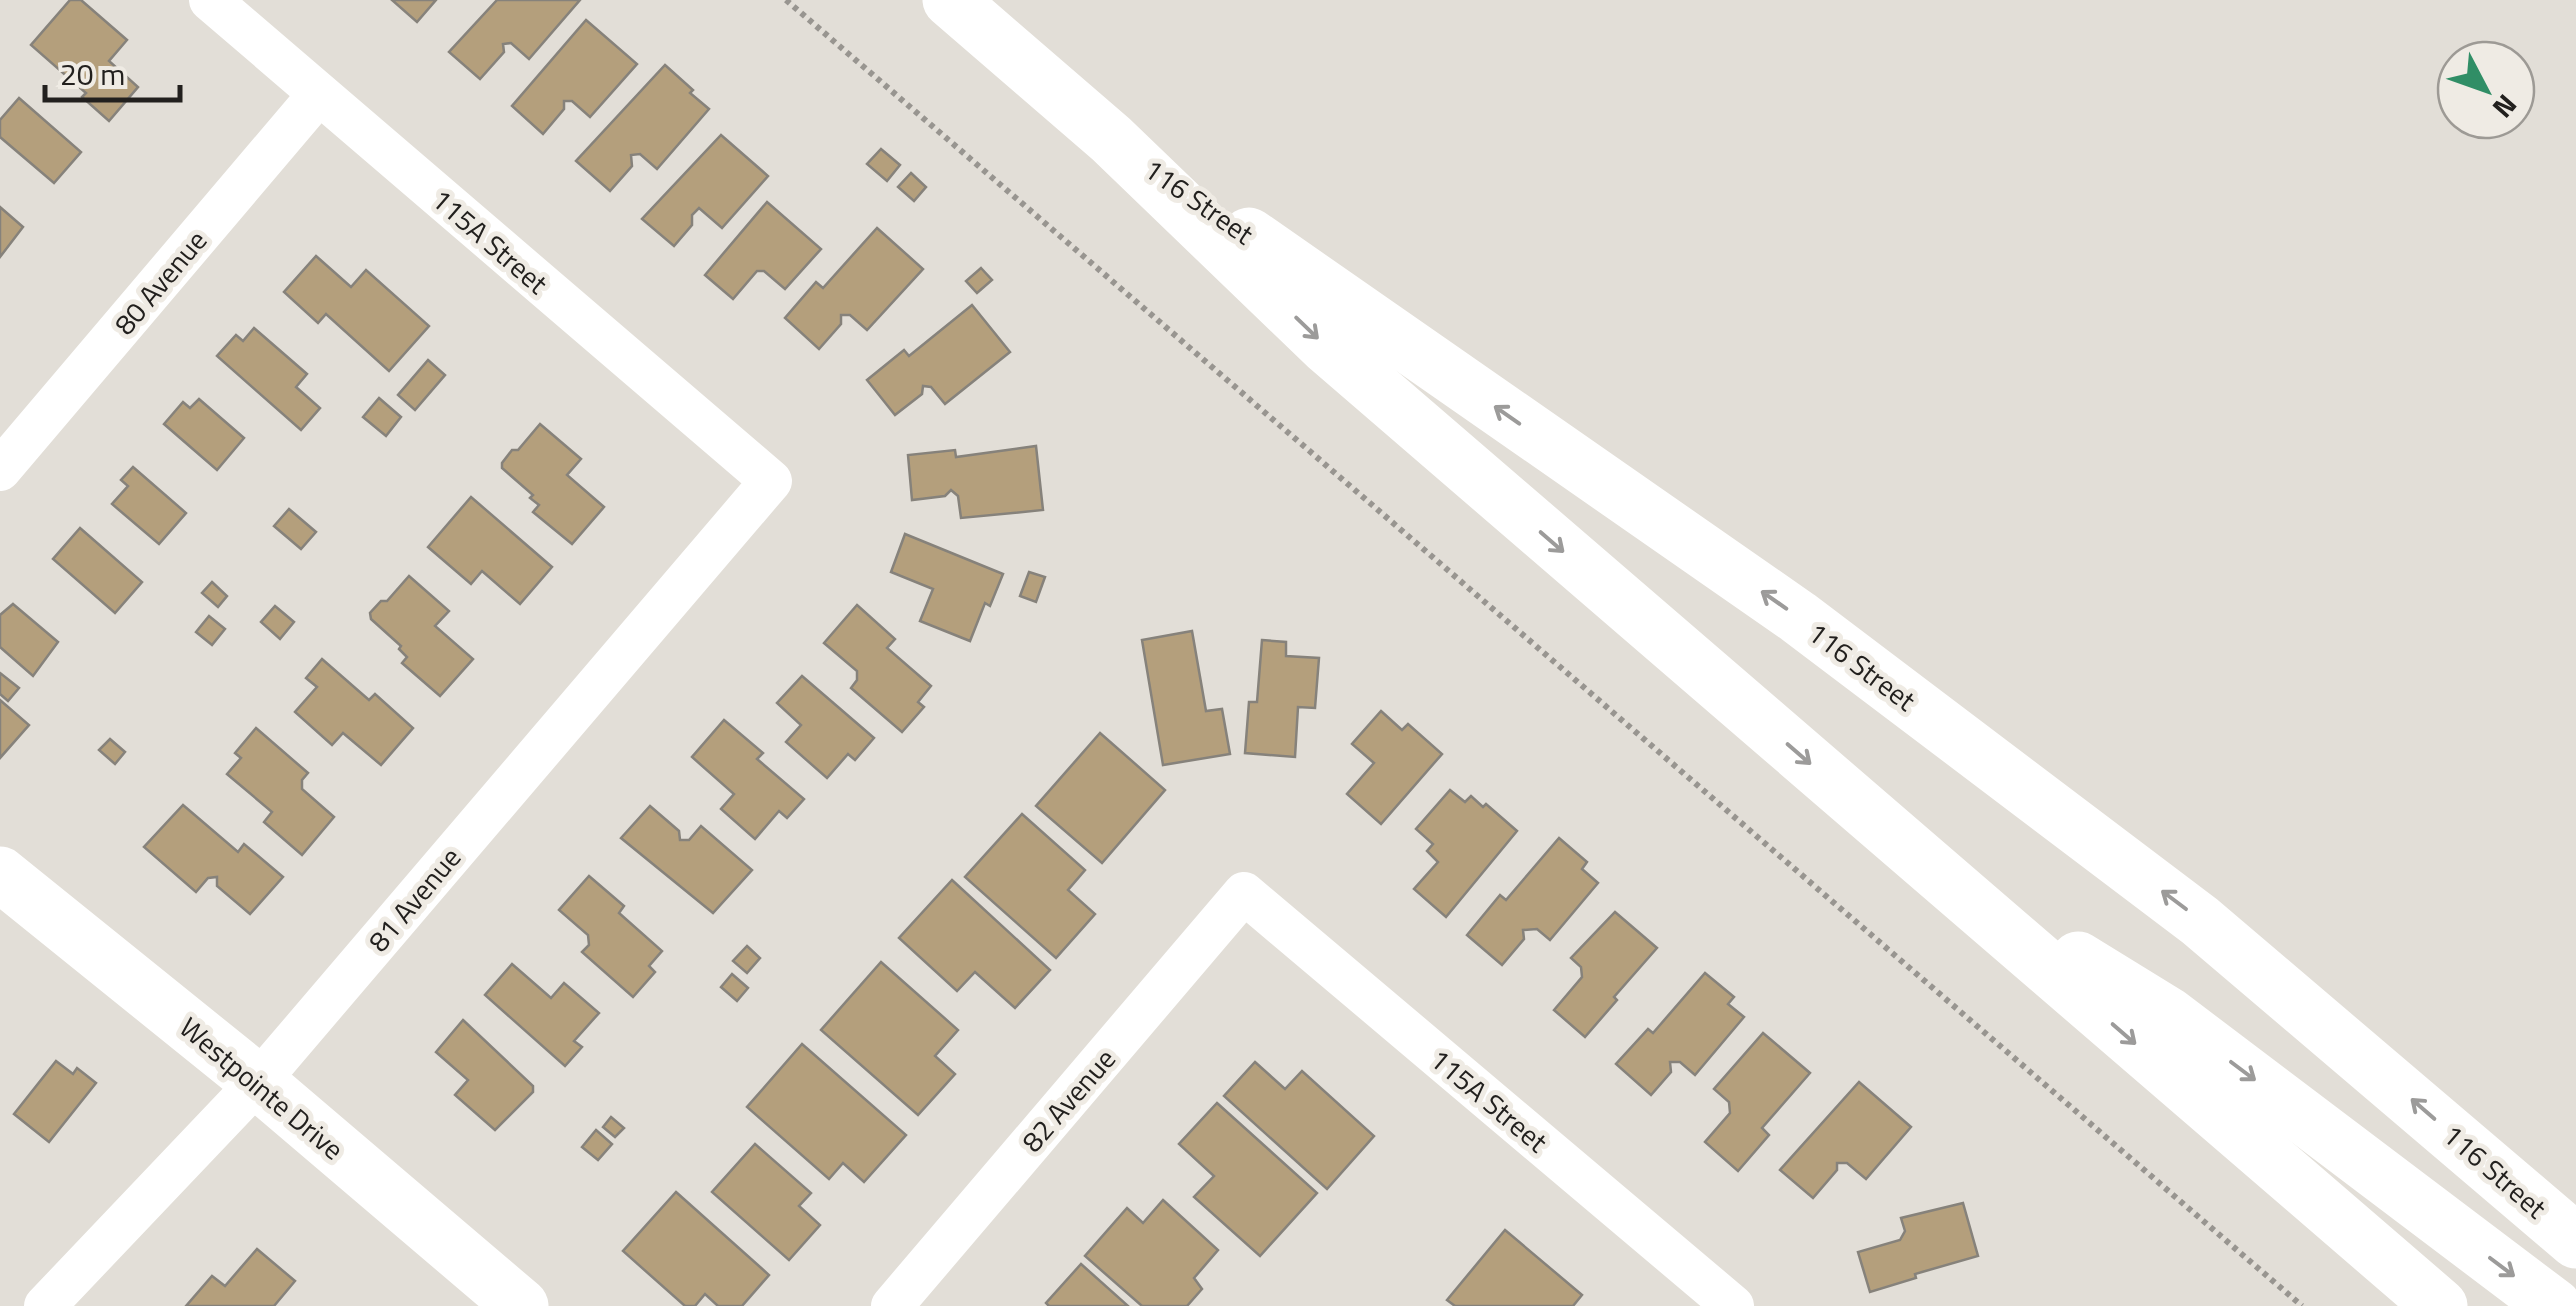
<svg xmlns="http://www.w3.org/2000/svg" width="2576" height="1306" viewBox="0 0 2576 1306" font-family="'Titillium Web',sans-serif">
	<style>
		.building { fill: #b49f7c; stroke: #86827b; stroke-width: 2.5 }
		.lines { fill: none; stroke-linecap: round; stroke-linejoin: round }
		.path { stroke: #989590; stroke-width: 6; stroke-dasharray: 5 5; stroke-linecap: butt }
		.minor { stroke: #fff; stroke-width: 42 }
		.tertiary { stroke: #fff; stroke-width: 55 }
		.secondary { stroke: #fff; stroke-width: 55 }
		.oneway { stroke: #9c9b9a }
		.labels { text-anchor: middle; dominant-baseline: central; stroke-width: 10; stroke-linejoin: round; paint-order: stroke }
		.street-label { font-size: 28px; fill: #22201e; stroke: #efebe4 }
	</style>
	<rect width="100%" height="100%" fill="#e2ded7"/>
	<g class="building">
		<path d="M70 0H81L127 40 109 61 138 87 109 121 82 97 86 93 31 45Z"/>
		<path d="M392 0H436L417 22Z"/>
		<path d="M497 0H580L529 59 511 43 503 44 504 52 480 79 449 52Z"/>
		<path d="M586 20 637 64 590 117 572 101H564V109L543 134 512 106Z"/>
		<path d="M665 65 693 90 690 93 709 109 657 169 640 154 631 155 632 166 610 191 576 161Z"/>
		<path d="M19 98 81 152 54 183 0 137V120Z"/>
		<path d="M721 135 768 176 722 228 699 208 692 215V225L674 246 642 219Z"/>
		<path d="M881 149 900 165 887 181 867 164Z"/>
		<path d="M911 173 926 187 914 201 898 187Z"/>
		<path d="M767 202 821 249 785 289 764 271H757L733 299 705 275Z"/>
		<path d="M0 207 23 227 0 257Z"/>
		<path d="M877 228 923 269 867 330 850 315H841V324L819 349 785 318 816 282 823 288Z"/>
		<path d="M316 256 351 287 366 270 429 326 389 371 326 314 318 323 284 292Z"/>
		<path d="M981 268 992 280 977 293 966 281Z"/>
		<path d="M972 305 1010 352 945 404 931 387 923 386 922 394 895 415 867 380 904 350 909 356Z"/>
		<path d="M254 328 307 374 296 387 320 408 301 430 217 356 236 335 243 341Z"/>
		<path d="M428 360 445 375 415 410 398 395Z"/>
		<path d="M379 398 401 417 386 436 363 417Z"/>
		<path d="M199 399 244 438 217 470 164 424 183 402 190 408Z"/>
		<path d="M540 424 581 459 567 475 604 507 572 544 533 512 539 505 530 498 533 495 502 468V463L512 450H518Z"/>
		<path d="M1036 446 1043 510 961 518 958 496 951 490 945 496 912 500 908 455 955 450 956 457Z"/>
		<path d="M133 467 186 513 159 544 112 504 128 486 121 480Z"/>
		<path d="M471 497 552 567 520 604 482 571 471 584 428 547Z"/>
		<path d="M289 509 316 532 301 549 274 526Z"/>
		<path d="M80 528 142 582 115 613 53 559Z"/>
		<path d="M905 534 1003 574 990 606 985 603 970 641 920 621 933 589 891 572Z"/>
		<path d="M1029 572 1045 577 1036 602 1020 596Z"/>
		<path d="M409 576 449 611 435 626 473 659 440 696 402 663 407 657 399 649 401 646 371 619 370 613 381 601H387Z"/>
		<path d="M212 582 227 596 218 607 202 593Z"/>
		<path d="M13 604 58 642 33 676 0 647V615Z"/>
		<path d="M857 605 895 639 887 648 931 686 918 702 924 707 902 732 851 688 857 680V671L824 643Z"/>
		<path d="M275 606 294 622 280 639 261 622Z"/>
		<path d="M209 616 225 629 212 645 196 632Z"/>
		<path d="M1192 631 1206 711 1222 709 1230 754 1163 765 1142 640Z"/>
		<path d="M1262 640 1286 642V656L1319 658 1315 708 1298 707 1295 757 1245 753 1249 702H1257Z"/>
		<path d="M322 659 369 700 375 694 413 728 381 765 343 733 332 745 295 712 317 687 306 678Z"/>
		<path d="M0 673 19 688 8 701 0 694Z"/>
		<path d="M802 676 874 738 855 760 848 754 827 778 786 742 801 725 777 703Z"/>
		<path d="M0 700 29 725 0 758Z"/>
		<path d="M1381 711 1402 730 1408 724 1442 754 1381 824 1347 794 1374 763 1352 744Z"/>
		<path d="M724 720 763 753 757 759 804 799 787 818 779 811 755 839 721 809 734 794 692 757Z"/>
		<path d="M256 728 308 773 302 780V789L334 817 302 855 264 822 272 812 227 774 241 758 235 753Z"/>
		<path d="M1100 733 1165 790 1102 863 1036 806Z"/>
		<path d="M110 739 125 752 115 764 99 750Z"/>
		<path d="M1450 790 1465 802 1471 796 1483 807 1486 804 1517 831 1446 917 1414 889 1438 862 1427 851 1433 844 1416 829Z"/>
		<path d="M183 805 238 852 244 844 283 877 250 914 217 886V877L208 878 196 892 144 847Z"/>
		<path d="M650 806 679 831 680 840H689L701 826 752 870 713 913 621 838Z"/>
		<path d="M1022 814 1085 870 1068 890 1095 914 1056 958 965 877Z"/>
		<path d="M1559 838 1587 862 1582 869 1598 883 1550 940 1537 929 1523 930 1524 939 1502 965 1467 935 1500 895 1506 900Z"/>
		<path d="M589 876 624 906 619 913 662 951 649 966 655 972 633 997 582 952 589 945 588 935 559 910Z"/>
		<path d="M952 880 1050 970 1015 1008 975 972 957 991 899 938Z"/>
		<path d="M1615 912 1657 948 1614 997 1617 1000 1585 1037 1554 1010 1582 977 1581 967 1571 958Z"/>
		<path d="M747 946 760 958 747 973 733 961Z"/>
		<path d="M881 962 958 1030 935 1056 955 1074 918 1115 821 1030Z"/>
		<path d="M512 964 551 998 564 983 599 1013 574 1041 582 1047 565 1066 485 995Z"/>
		<path d="M1705 973 1734 997 1728 1004 1744 1017 1695 1075 1680 1062H1670L1671 1072 1651 1095 1616 1064 1648 1029 1653 1033Z"/>
		<path d="M732 974 748 988 737 1001 721 987Z"/>
		<path d="M463 1020 533 1086V1092L495 1130 455 1095 468 1080 436 1052Z"/>
		<path d="M1763 1033 1810 1073 1762 1128 1769 1135 1738 1171 1705 1142 1730 1113 1729 1102 1714 1089Z"/>
		<path d="M802 1044 906 1135 864 1182 843 1163 829 1179 747 1107Z"/>
		<path d="M56 1061 73 1074 77 1068 96 1083 49 1142 14 1114Z"/>
		<path d="M1255 1062 1285 1089 1302 1071 1374 1136 1327 1189 1224 1096Z"/>
		<path d="M1859 1082 1911 1127 1866 1179 1847 1163H1837V1170L1813 1198 1780 1170Z"/>
		<path d="M1217 1103 1317 1193 1260 1256 1194 1197 1214 1176 1179 1144Z"/>
		<path d="M611 1117 624 1128 615 1137 603 1127Z"/>
		<path d="M596 1130 612 1144 598 1160 582 1147Z"/>
		<path d="M755 1144 811 1193 799 1206 820 1225 789 1260 712 1192Z"/>
		<path d="M676 1192 769 1275 742 1306H718L705 1294 695 1306H685L623 1251Z"/>
		<path d="M1163 1200 1218 1250 1194 1278 1202 1289 1187 1306H1142L1085 1256 1127 1208 1143 1223Z"/>
		<path d="M1963 1203 1978 1256 1915 1274 1916 1278 1870 1292 1858 1252 1900 1240 1905 1231 1901 1218Z"/>
		<path d="M1505 1230 1582 1295 1573 1306H1455L1447 1300Z"/>
		<path d="M257 1249 295 1281 274 1306H186L212 1276 225 1286Z"/>
		<path d="M1081 1264 1128 1306H1049L1046 1303Z"/>
	</g>
	<g class="lines">
		<path class="path" d="M786 0 2302 1306"/>
		<g class="minor">
			<path d="M0 470 319 94"/>
			<path d="M45 1306 258 1082 771 481 210 0"/>
			<path d="M892 1306 1244 893 1733 1306"/>
		</g>
		<path class="tertiary" d="M0 874 258 1082 521 1306"/>
		<g class="secondary">
			<path d="M950 0 1111 139 1327 347 2440 1306"/>
			<path d="M1249 235 1798 617 2200 921 2576 1241"/>
			<path d="M2078 959 2169 1015 2554 1306"/>
		</g>
	</g>
	<defs><path id="oneway-shaft" d="M-6 0H5M1.5-3L5.5 0L1.5 3" fill="none" stroke-width="1.6" stroke-linecap="round" stroke-linejoin="round" transform="scale(2.5)"/></defs>
	<g class="oneway">
		<use href="#oneway-shaft" transform="translate(1307 328) rotate(44)"/>
		<use href="#oneway-shaft" transform="translate(1507 415) rotate(-145)"/>
		<use href="#oneway-shaft" transform="translate(1552 542) rotate(41)"/>
		<use href="#oneway-shaft" transform="translate(1774 600) rotate(-145)"/>
		<use href="#oneway-shaft" transform="translate(1799 754) rotate(41)"/>
		<use href="#oneway-shaft" transform="translate(2174 900) rotate(-143)"/>
		<use href="#oneway-shaft" transform="translate(2124 1034) rotate(41)"/>
		<use href="#oneway-shaft" transform="translate(2243 1071) rotate(37)"/>
		<use href="#oneway-shaft" transform="translate(2423 1109) rotate(-139)"/>
		<use href="#oneway-shaft" transform="translate(2502 1267) rotate(37)"/>
	</g>
	<g class="labels">
		<g class="street-label">
			<text transform="translate(1199 201) rotate(35)">116 Street</text>
			<text transform="translate(490 241) rotate(41)">115A Street</text>
			<text transform="translate(160 282) rotate(-50)">80 Avenue</text>
			<text transform="translate(1862 666) rotate(37)">116 Street</text>
			<text transform="translate(414 899) rotate(-50)">81 Avenue</text>
			<text transform="translate(262 1088) rotate(40)">Westpointe Drive</text>
			<text transform="translate(1068 1100) rotate(-49)">82 Avenue</text>
			<text transform="translate(1489 1100) rotate(40)">115A Street</text>
			<text transform="translate(2495 1171) rotate(41)">116 Street</text>
		</g>
	</g>
	<g transform="translate(2486 90) rotate(131)"><circle r="48" fill="#efebe4" stroke="#9d9a95" stroke-width="2.5"/>
	<path d="M0-8L18 38L0 25L-18 38Z" fill="#308e66"/>
	<text y="-15" font-size="28" font-weight="bold" text-anchor="middle" fill="#22201e">N</text>
	</g>
	<path d="M45 85v15h135v-15" fill="none" stroke="#22201e" stroke-width="5"/>
	<text x="60" y="85" font-size="30" fill="#22201e" stroke="#efebe4" stroke-width="8" paint-order="stroke">20 m</text>
</svg>
